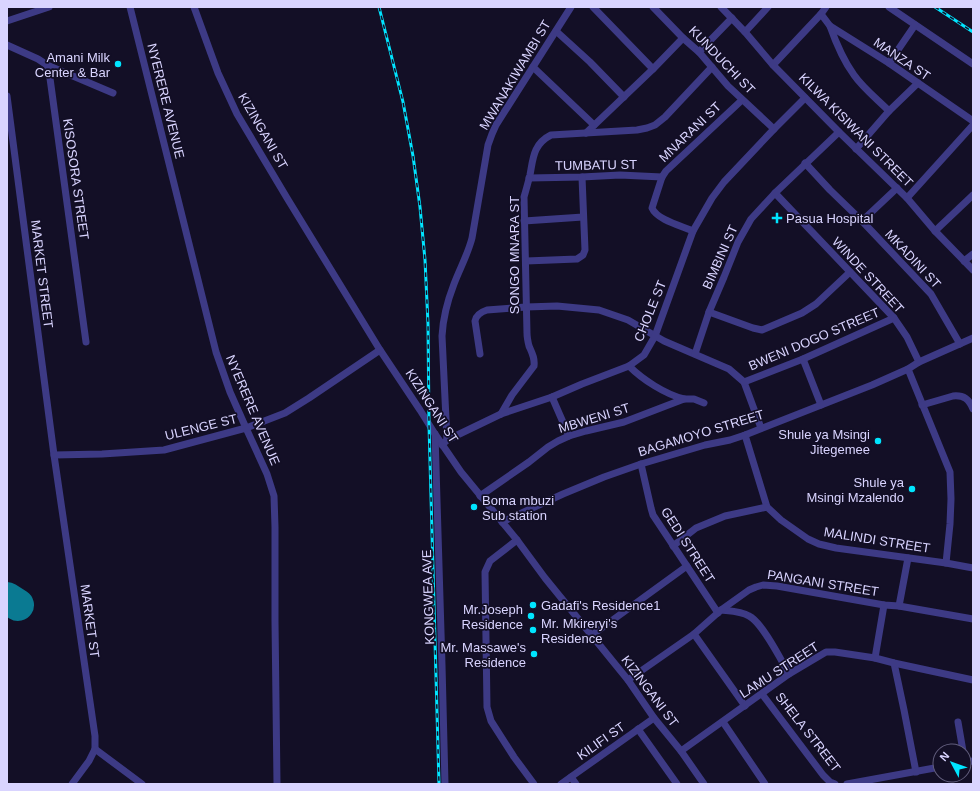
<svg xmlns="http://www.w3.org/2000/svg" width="980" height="791" viewBox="0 0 980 791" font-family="Arial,sans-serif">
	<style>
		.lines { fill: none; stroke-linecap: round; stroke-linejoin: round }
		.runway { stroke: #0a7a92; stroke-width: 32 }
		.minor { stroke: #3d3a85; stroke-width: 7 }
		.rail-casing { stroke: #00e5ff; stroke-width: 3 }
		.rail { stroke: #130f26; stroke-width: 1.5; stroke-dasharray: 4.5; stroke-linecap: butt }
		.poi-dot { fill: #00e5ff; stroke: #130f26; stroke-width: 1.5 }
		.labels { text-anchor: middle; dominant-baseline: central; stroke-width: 3.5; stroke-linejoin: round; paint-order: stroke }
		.poi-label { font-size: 13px; fill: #d9d4ff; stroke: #130f26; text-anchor: end }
		.street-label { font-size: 13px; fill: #d9d4ff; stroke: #130f26 }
	</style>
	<rect width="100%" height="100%" fill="#130f26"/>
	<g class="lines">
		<path class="runway" d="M7 598 18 605"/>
		<g class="minor">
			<path d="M130 7 216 352 230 392 246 428 267 474 274 496 275 527V621L277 784"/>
			<path d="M194 7 218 73 237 114 287 198 380 350 420 410 435 434 461 472 517 540 545 578 628 680 654 718 681 751 704 784"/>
			<path d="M593 7 653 69"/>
			<path d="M653 7 683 38 699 52 728 86 774 129"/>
			<path d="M721 7 745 32 773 65 839 132 907 198 935 231 973 270"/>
			<path d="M889 7 973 64"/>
			<path d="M821 14 830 26 889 63 973 121"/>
			<path d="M7 21 49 7"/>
			<path d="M830 26C836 43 843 60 854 75 863 88 877 99 889 111"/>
			<path d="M556 31 590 62 624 97"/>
			<path d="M745 32 768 7"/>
			<path d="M7 45 38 59 47 65 49 71 86 342"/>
			<path d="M699 52 732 18"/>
			<path d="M889 63 915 25"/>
			<path d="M47 65 113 93"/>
			<path d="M773 65 821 14 826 7"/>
			<path d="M533 67 594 125"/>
			<path d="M7 96 54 455 95 736V749L89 761 72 784"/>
			<path d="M586 133 653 69 683 38"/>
			<path d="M856 149 889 111 918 83"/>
			<path d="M805 163 830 190 862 221 931 294 960 344"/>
			<path d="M529 178 582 177 620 175 662 177"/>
			<path d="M775 193 894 318 907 337 919 362"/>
			<path d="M907 198 973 125"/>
			<path d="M524 221 583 217"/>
			<path d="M862 221 897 188"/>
			<path d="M693 231C682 226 657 220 652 208L662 177 666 171 742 100"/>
			<path d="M935 231 973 195"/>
			<path d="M526 261 577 259 583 255 585 250 582 177"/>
			<path d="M964 261 973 254"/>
			<path d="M709 312 753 328 762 330 802 313 816 304 850 272"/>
			<path d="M480 354 475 321C476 315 481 312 487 310L526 307 557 306 599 310 628 320 664 341 729 369 744 382 761 428"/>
			<path d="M695 354 709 312 724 277 738 242 751 219 775 193 839 132"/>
			<path d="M803 359 821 405"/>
			<path d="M629 366C643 380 665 394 684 399"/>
			<path d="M908 369 950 472 951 499 950 524 946 563"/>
			<path d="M744 382 803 359 894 318"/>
			<path d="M552 397 569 436"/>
			<path d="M922 405 953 396C964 395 969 399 973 409"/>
			<path d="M501 414 512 395 534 366C535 358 532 353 529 346 528 342 527 337 527 333L524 197C526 190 528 183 530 175 533 159 533 144 551 135L637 130 647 128 655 125 665 117 712 67"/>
			<path d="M435 434 442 665 445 784"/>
			<path d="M745 435 767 507 781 520 808 539 819 544 836 548 946 563 973 568"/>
			<path d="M447 440 442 336C443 317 447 302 454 284 460 268 468 254 472 238L488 145 492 134 496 125 571 7"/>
			<path d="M442 445 447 440 501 414 552 397 582 384 629 366 644 355 655 336 693 231 712 198 724 182 774 129 805 98"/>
			<path d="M54 455 102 454 164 450 246 428 285 413 309 398 380 350"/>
			<path d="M641 464 651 508 653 515 718 613"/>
			<path d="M480 496 529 462 548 447 558 441 569 436 586 431 624 422 684 399H694L704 403"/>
			<path d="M502 522 563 494 604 477 641 464 705 445 730 440 745 435 872 385 908 369 919 362 973 338"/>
			<path d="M517 540 490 561 485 572 487 707 491 721 514 757 534 784"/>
			<path d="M673 546 696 528 725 516 767 507"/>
			<path d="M899 606 908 558"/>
			<path d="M721 610C730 611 741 611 749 616 762 622 781 660 789 674"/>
			<path d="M694 634 745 706"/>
			<path d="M592 635 687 566"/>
			<path d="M875 658 884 605"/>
			<path d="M894 663 904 710 916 772"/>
			<path d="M628 680 694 634 721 610 749 590 756 587 763 585 777 586 884 605 899 606 973 619"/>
			<path d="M762 694 823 775 830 782 835 784"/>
			<path d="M723 722 765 784"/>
			<path d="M958 722 963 751"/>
			<path d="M638 729 677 784"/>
			<path d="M95 749 142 784"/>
			<path d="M681 751 789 674 826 652H835L875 658 894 663 973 680"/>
			<path d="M964 762 973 761"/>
			<path d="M571 777 576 784"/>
			<path d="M561 784 654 718"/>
			<path d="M847 784 940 767"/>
		</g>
		<defs>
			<g id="rail">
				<path d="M379 7 403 102 413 156 420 207 425 260 428 324 429 425 439 784"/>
				<path d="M935 7 973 32"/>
			</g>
		</defs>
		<use href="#rail" class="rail-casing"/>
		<use href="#rail" class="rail"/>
	</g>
	<g class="poi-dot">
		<circle cx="118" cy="64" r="4"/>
		<path d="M775 212h4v4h4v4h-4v4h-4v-4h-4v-4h4z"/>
		<circle cx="878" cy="441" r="4"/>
		<circle cx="912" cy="489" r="4"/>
		<circle cx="474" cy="507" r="4"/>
		<circle cx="533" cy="605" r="4"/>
		<circle cx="531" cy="616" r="4"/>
		<circle cx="533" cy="630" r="4"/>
		<circle cx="534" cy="654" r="4"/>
	</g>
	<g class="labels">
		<g class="poi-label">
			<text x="110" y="57">Amani Milk<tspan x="110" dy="15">Center &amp; Bar</tspan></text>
			<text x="786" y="218" text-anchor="start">Pasua Hospital</text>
			<text x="870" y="434">Shule ya Msingi<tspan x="870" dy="15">Jitegemee</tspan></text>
			<text x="904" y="482">Shule ya<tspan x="904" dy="15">Msingi Mzalendo</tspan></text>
			<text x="482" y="500" text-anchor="start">Boma mbuzi<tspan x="482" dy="15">Sub station</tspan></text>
			<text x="541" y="605" text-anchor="start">Gadafi's Residence1</text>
			<text x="523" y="609">Mr.Joseph<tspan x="523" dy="15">Residence</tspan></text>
			<text x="541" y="623" text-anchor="start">Mr. Mkireryi's<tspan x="541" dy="15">Residence</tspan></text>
			<text x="526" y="647">Mr. Massawe's<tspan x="526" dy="15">Residence</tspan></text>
		</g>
		<g class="street-label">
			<text transform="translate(902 59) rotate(34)">MANZA ST</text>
			<text transform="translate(722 60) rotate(46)">KUNDUCHI ST</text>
			<text transform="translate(515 75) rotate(-59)">MWANAKIWAMBI ST</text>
			<text transform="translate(166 101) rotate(76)">NYERERE AVENUE</text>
			<text transform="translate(856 130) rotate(45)">KILWA KISIWANI STREET</text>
			<text transform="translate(263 131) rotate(60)">KIZINGANI ST</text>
			<text transform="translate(690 132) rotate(-44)">MNARANI ST</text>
			<text transform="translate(596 165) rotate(-1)">TUMBATU ST</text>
			<text transform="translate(76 179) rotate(82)">KISOSORA STREET</text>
			<text transform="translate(514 255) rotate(-90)">SONGO MNARA ST</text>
			<text transform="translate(720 257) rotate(-66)">BIMBINI ST</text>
			<text transform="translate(913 259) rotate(47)">MKADINI ST</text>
			<text transform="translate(42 274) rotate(83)">MARKET STREET</text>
			<text transform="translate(868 275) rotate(47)">WINDE STREET</text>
			<text transform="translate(650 311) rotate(-68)">CHOLE ST</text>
			<text transform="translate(814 339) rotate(-23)">BWENI DOGO STREET</text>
			<text transform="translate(432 406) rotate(57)">KIZINGANI ST</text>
			<text transform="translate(253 410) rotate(67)">NYERERE AVENUE</text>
			<text transform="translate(594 418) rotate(-17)">MBWENI ST</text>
			<text transform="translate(201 427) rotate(-14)">ULENGE ST</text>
			<text transform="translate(701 433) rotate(-17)">BAGAMOYO STREET</text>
			<text transform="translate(877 540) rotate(9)">MALINDI STREET</text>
			<text transform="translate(688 545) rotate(57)">GEDI STREET</text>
			<text transform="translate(823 583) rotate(9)">PANGANI STREET</text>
			<text transform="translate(428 597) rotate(-92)">KONGWEA AVE</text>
			<text transform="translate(90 621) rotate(82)">MARKET ST</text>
			<text transform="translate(779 670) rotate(-33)">LAMU STREET</text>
			<text transform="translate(650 691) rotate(53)">KIZINGANI ST</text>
			<text transform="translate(808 732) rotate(52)">SHELA STREET</text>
			<text transform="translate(601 741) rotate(-35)">KILIFI ST</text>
		</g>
	</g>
	<rect width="980" height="791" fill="none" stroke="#d9d4ff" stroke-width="16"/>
	<g transform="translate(952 763) rotate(311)"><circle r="19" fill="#130f26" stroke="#625e7d"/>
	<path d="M0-3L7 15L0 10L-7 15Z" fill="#00e5ff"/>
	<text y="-6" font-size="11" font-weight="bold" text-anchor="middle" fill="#d9d4ff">N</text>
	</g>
</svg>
